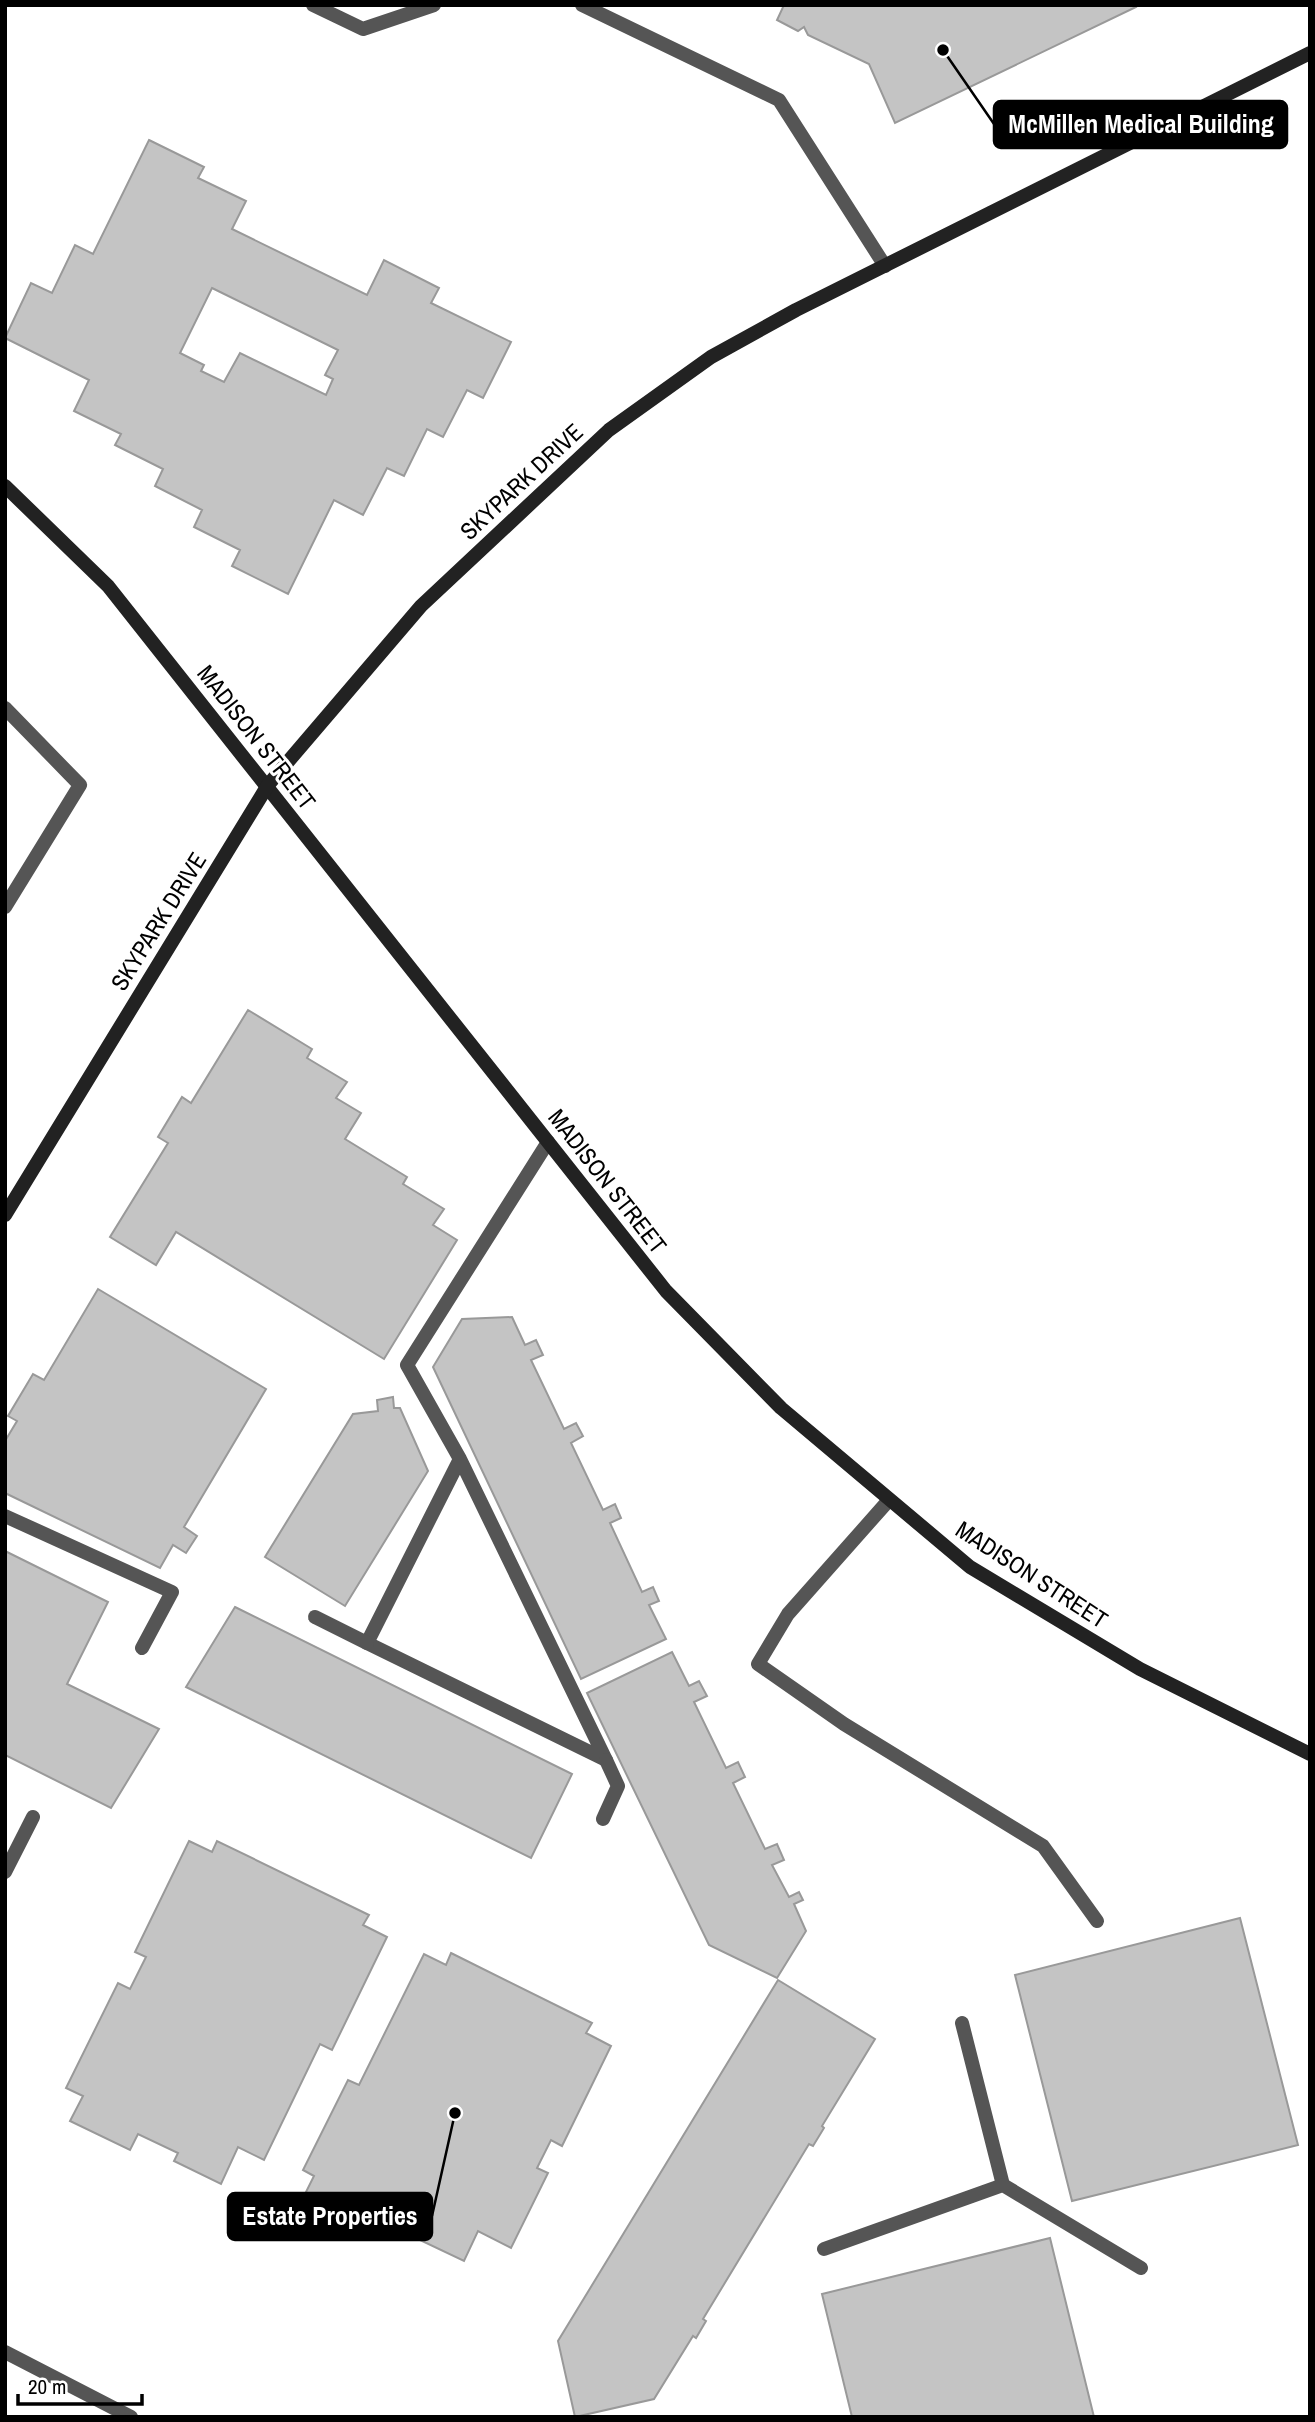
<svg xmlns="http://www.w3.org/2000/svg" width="1315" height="2422" viewBox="0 0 1315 2422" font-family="'Archivo Narrow',sans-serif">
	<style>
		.building { fill: #c4c4c4; stroke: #999; stroke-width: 2; fill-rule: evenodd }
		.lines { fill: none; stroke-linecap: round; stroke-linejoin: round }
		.service { stroke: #555; stroke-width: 14 }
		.tertiary { stroke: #555; stroke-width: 14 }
		.secondary { stroke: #222; stroke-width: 14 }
		.labels { text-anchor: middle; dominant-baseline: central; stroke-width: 6; stroke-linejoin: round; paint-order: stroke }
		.street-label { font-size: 24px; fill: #000; stroke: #fff }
		.leader { fill: none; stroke: #000; stroke-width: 2.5 }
		.callout-dot { fill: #000; stroke: #fff; stroke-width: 2.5 }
		.callout { fill: #000; stroke: #000; stroke-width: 2.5 }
		.callout-label { font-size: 26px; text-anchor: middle; font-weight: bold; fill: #fff }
	</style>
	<rect width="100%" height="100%" fill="#fff"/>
	<g class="building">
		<path d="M784 5H1135L1136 7 895 123 869 64 808 35 804 27 798 31 777 20Z"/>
		<path d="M149 140 204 167 198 178 246 201 232 229 367 295 384 260 439 288 431 303 511 342 483 398 467 390 443 437 427 429 404 476 387 468 363 515 334 500 288 594 232 566 240 550 194 527 202 510 155 486 163 469 115 445 121 434 74 411 89 380 5 338 31 283 52 293 75 245 93 254ZM212 288 338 350 325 375 333 379 326 395 240 353 224 382 201 371 204 365 180 353Z"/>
		<path d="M248 1010 312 1049 307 1058 347 1082 336 1098 361 1113 345 1139 407 1177 403 1184 444 1209 433 1225 457 1240 384 1359 176 1232 156 1265 110 1237 168 1143 158 1137 182 1097 191 1103Z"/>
		<path d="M98 1289 266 1389 184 1527 197 1536 186 1553 173 1545 160 1568 5 1493V1441L17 1421 8 1416 33 1374 44 1380Z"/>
		<path d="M512 1317 525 1345 536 1340 543 1355 531 1360 564 1429 576 1423 583 1436 571 1443 603 1510 615 1504 621 1518 610 1523 642 1592 653 1587 659 1601 649 1605 666 1639 581 1679 433 1367 462 1319Z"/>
		<path d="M393 1397 394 1408H400L428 1471 345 1606 265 1557 353 1414 378 1411 377 1400Z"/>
		<path d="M5 1551 108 1602 67 1684 159 1729 111 1808 5 1755Z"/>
		<path d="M235 1607 572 1774 531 1858 186 1687Z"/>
		<path d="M672 1652 689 1686 699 1681 707 1696 694 1702 726 1768 738 1762 745 1777 733 1783 765 1849 777 1844 784 1860 772 1865 789 1897 799 1892 803 1900 794 1904 806 1931 777 1978 709 1945 587 1693Z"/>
		<path d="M189 1841 212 1852 217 1841 369 1915 363 1925 387 1937 332 2050 320 2044 264 2160 238 2147 221 2184 174 2161 178 2153 138 2134 130 2150 70 2121 83 2096 66 2088 118 1983 130 1989 146 1957 135 1952Z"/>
		<path d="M1240 1918 1298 2145 1072 2201 1015 1975Z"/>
		<path d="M451 1953 592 2023 586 2033 611 2046 562 2146 551 2140 537 2168 548 2173 511 2248 478 2231 464 2261 401 2231 408 2216 372 2198 353 2235 298 2208 314 2176 303 2170 348 2080 359 2085 424 1954 446 1965Z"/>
		<path d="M778 1980 875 2039 822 2126 824 2128 813 2146 809 2144 703 2319 706 2321 696 2338 693 2336 654 2399 575 2417 558 2341Z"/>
		<path d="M1050 2238 1094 2417H852L822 2294Z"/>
	</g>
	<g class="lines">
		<g class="service">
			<path d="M313 5 363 29 434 5"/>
			<path d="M582 5 779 100 885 266"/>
			<path d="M5 708 80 785 5 907"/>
			<path d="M460 1459 367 1643 606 1760 460 1459 407 1365 548 1142"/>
			<path d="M889 1500 788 1614 758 1664 844 1724 1043 1846 1097 1921"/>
			<path d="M5 1516 172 1592 142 1648"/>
			<path d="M315 1617 367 1643"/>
			<path d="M603 1819 618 1786 606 1760"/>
			<path d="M5 1872 33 1817"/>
			<path d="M962 2023 1003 2185"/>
			<path d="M824 2249 1003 2185 1141 2268"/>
		</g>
		<path class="tertiary" d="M5 2352 131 2417"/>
		<g class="secondary">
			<path d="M5 486 108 586 666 1291 781 1408 970 1567 1140 1669 1310 1754"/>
			<path d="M5 1215 268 785 421 606 609 430 711 357 796 310 1310 53"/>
		</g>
	</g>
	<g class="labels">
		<g class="street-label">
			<text transform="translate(521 481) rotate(-43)">SKYPARK DRIVE</text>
			<text transform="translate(257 737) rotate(52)">MADISON STREET</text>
			<text transform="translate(158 921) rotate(-58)">SKYPARK DRIVE</text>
			<text transform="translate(608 1181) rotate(52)">MADISON STREET</text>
			<text transform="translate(1032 1574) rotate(33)">MADISON STREET</text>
		</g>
	</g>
	<path class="leader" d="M943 50L994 124M455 2113L432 2216"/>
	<g class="callout-dot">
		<circle cx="943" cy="50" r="7"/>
		<circle cx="455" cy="2113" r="7"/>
	</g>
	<g class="callout">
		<rect x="994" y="101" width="293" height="47" rx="7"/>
		<rect x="228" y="2193" width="204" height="47" rx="7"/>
	</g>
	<g class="callout-label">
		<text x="1141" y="133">McMillen Medical Building</text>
		<text x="330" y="2225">Estate Properties</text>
	</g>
	<rect width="1315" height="2422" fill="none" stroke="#000000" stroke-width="14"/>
	<path d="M18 2394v10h124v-10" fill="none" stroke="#000000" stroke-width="3.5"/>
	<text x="28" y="2394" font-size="21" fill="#000000" stroke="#ffffff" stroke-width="5" paint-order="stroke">20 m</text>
</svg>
